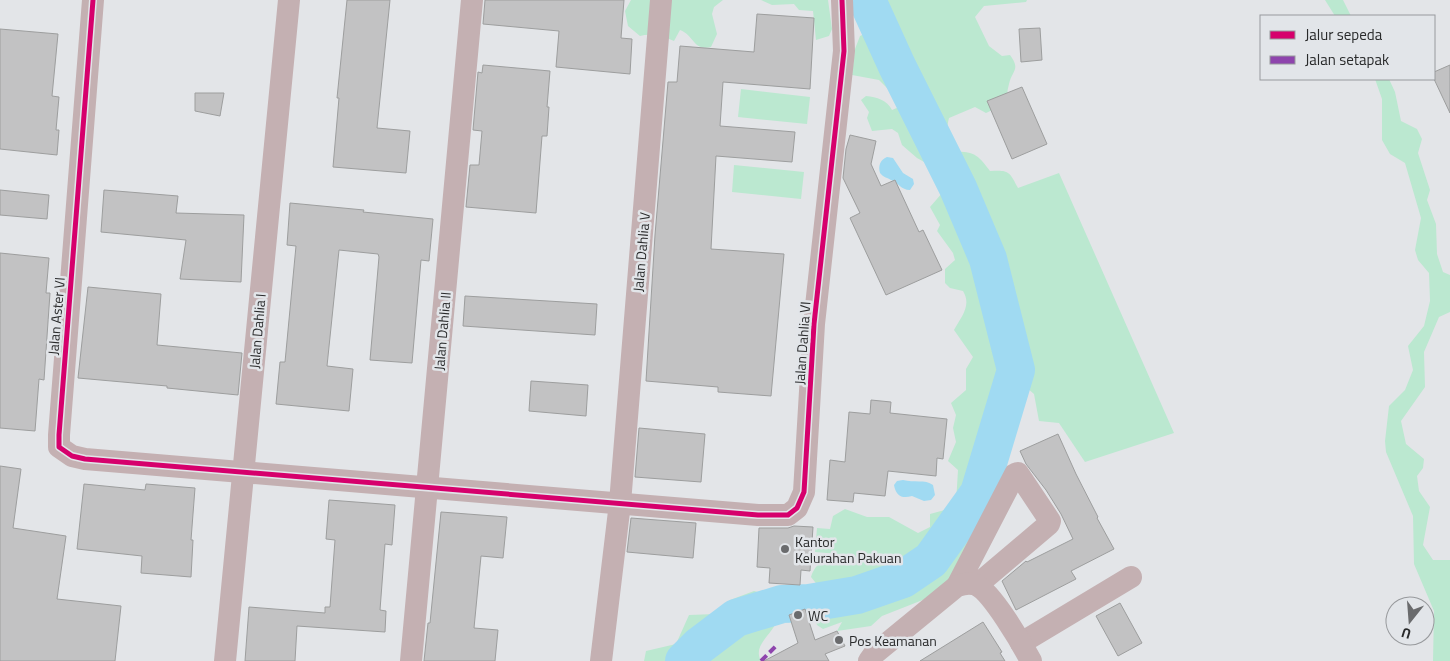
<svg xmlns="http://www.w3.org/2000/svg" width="1450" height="661" viewBox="0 0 1450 661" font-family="'Titillium Web',sans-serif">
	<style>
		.green { fill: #bbe8d0 }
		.water { fill: #a0daf2 }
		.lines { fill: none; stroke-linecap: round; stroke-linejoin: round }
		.river { stroke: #a0daf2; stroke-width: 38 }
		.building { fill: #c2c2c3; stroke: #9d9e9e }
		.street { stroke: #c4b0b2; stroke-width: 22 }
		.quiet { stroke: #8e44ad; stroke-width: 4; stroke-dasharray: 8 4; stroke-linecap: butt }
		.cycleway-casing { stroke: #e2e5e9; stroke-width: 8 }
		.cycleway { stroke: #d6006c; stroke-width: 5 }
		.poi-dot { fill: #6a6b6d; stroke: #e2e5e9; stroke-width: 2 }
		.labels { text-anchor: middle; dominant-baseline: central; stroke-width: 5; stroke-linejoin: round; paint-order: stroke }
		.street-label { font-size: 14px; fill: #292a2b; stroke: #e2e5e9 }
		.poi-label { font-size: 14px; fill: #292a2b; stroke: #e2e5e9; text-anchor: start }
	</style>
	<rect width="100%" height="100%" fill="#e3e5e8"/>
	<g class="green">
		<path d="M631 0H723L714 7 712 14 717 34 711 47C693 51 695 36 680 30L674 41C663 36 651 33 640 36L628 26 625 11Z"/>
		<path d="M761 0H828L832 29 829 36 816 40 813 11 799 10 794 4 772 5Z"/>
		<path d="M853 0H1027L1026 2 984 6 975 17 989 46 1002 56 1010 55C1021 70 1012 70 1009 84 1007 91 1007 97 1005 104L986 113 975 107 949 118C946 129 947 142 953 152 974 151 978 155 990 171 1009 170 1009 171 1018 188L1059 173 1174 433 1085 462 1059 423 1039 421 1034 394 1020 382 1014 404 1002 423 1009 455 1001 482 943 592 882 616 871 626 837 631 842 622 823 629 817 625 809 603 820 594 819 587 811 577C817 559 826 563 838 554L815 552 817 528 830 529 833 516 845 509 867 517H889L918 533 930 527V514L952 508 956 503 958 470 948 461 956 442 953 428 956 415 951 403 966 390V369L973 357 954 330C961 317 972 306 963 291L950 288 945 283V269L955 260 953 253 937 231 940 225 930 207 943 192V179L935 168 917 158 902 145 898 133 892 129 872 131 867 118 869 112 861 100 866 96C877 97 887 100 892 110L899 107V100L879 80 852 75 855 49 860 36 875 29 874 22Z"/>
		<path d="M1325 0H1343L1351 16H1335Z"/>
		<path d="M1375 79H1389L1395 92 1401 121 1417 129 1422 139 1418 153 1430 190 1427 200 1436 224 1437 254 1443 272 1450 275V312L1439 317 1424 352 1425 387 1401 421 1406 444 1424 459 1423 468 1417 476 1419 491 1430 507 1423 545 1433 560H1450V661H1433L1434 611 1414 564 1413 516 1386 452 1385 441 1389 406 1405 390 1413 370 1408 346 1424 326 1430 301 1429 273 1418 260 1415 250 1421 218 1405 163 1390 154 1382 140V99Z"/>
		<path d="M741 89 810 97 807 124 738 117Z"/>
		<path d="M734 165 804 172 801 199 732 192Z"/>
		<path d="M754 591 768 595C771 600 775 605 777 609 784 630 750 641 761 661H644L646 651 676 644 689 615 716 614 730 600Z"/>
	</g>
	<g class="water">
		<path d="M887 157 893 158 903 173 913 179 914 184 910 190C901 190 899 183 891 180 886 177 884 178 880 173 878 166 880 160 887 157Z"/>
		<path d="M903 480C914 483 925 479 933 485L935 495 931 500 924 501 912 496C902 499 896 496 894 485L897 481Z"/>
	</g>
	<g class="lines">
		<path class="river" d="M684 661 699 646 736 618 782 604 809 603 857 595 903 579 931 560 979 493 1016 370 988 259 958 188 897 66 867 0"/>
	</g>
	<g class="building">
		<path d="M347 0H390L377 128 410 131 406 173 333 167 339 98H337Z"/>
		<path d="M485 0H624L621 38 632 39 630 74 556 67 559 31 483 24Z"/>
		<path d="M757 14 814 18 810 89 723 82 720 126 795 132 792 162 716 156 711 249 784 254 771 396 718 392V387L646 381 655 235 668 82H677L680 46 754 52Z"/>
		<path d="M1040 28 1042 60 1021 62 1019 29Z"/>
		<path d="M0 29 58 34 52 96 59 97 56 130H59L57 155 0 149Z"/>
		<path d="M483 65 550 71 547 107H549L547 136H542L536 213 466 207 470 165H479L482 131 473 130 478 72 482 73Z"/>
		<path d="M1450 65V113L1434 79V72Z"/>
		<path d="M1022 87 1047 144 1012 159 987 101Z"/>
		<path d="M195 93H224L220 116 195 111Z"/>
		<path d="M850 135 876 141 871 164 881 186 895 180 919 232 923 230 942 270 886 295 850 218 860 213 843 178 846 149Z"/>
		<path d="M0 190 49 195 47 219 0 215Z"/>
		<path d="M104 190 178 196 176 213 244 215 241 282 180 279 186 240 101 232Z"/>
		<path d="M290 203 364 210 363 212 433 219 429 261 421 260 412 363 370 360 379 257 378 254 339 250 327 366 353 369 349 411 276 404 280 362H285L296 246 287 245Z"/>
		<path d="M0 253 49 258 46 293H50L44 380 39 379 35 431 0 428Z"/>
		<path d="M88 287 161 294 157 345 242 353 238 395 167 388V386L78 378Z"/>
		<path d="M465 296 597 304 595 335 463 326Z"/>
		<path d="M531 381 588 385 586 416 529 411Z"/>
		<path d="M871 400 891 402 890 413 947 419 943 459 937 458 936 476 888 471 885 496 854 493 853 502 827 500 830 460 845 462 849 412 870 414Z"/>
		<path d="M639 428 705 434 701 482 635 477Z"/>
		<path d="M1058 434 1076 474 1098 517 1097 518 1114 549 1071 571 1076 579 1016 610 1002 581 1026 561 1027 562 1073 539 1061 514 1046 490 1026 464 1020 451Z"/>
		<path d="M0 466 21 469 13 528 66 536 57 599 121 606 115 661H0Z"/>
		<path d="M84 484 145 490 146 484 195 488 191 540H193L191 577 141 573 142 556 77 549Z"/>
		<path d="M329 500 395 505 392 545 385 544 380 610 386 611 385 632 297 626 295 661H245L249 607 325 613V607H330L335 540 326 539Z"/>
		<path d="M441 512 507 517 503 558 481 556 474 628 498 630 495 661H424L428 623H430Z"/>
		<path d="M631 518 696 523 693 558 627 552Z"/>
		<path d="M794 526 813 527 810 571 801 570 800 585 769 583 770 568 757 567 759 528H788Z"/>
		<path d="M1120 603 1142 643 1118 656 1096 616Z"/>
		<path d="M805 609 815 640 837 631 845 646 825 654 829 661H764L798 643 789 615Z"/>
		<path d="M983 622 1002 652 1000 653 1005 661H920Z"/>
	</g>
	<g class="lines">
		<g class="street">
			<path d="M93 0 59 435V447L72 456 85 459 758 515H788L797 508 804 492 814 324 844 51 842 0"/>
			<path d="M957 586 1015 474 1018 473 1050 521 1049 524 977 585"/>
			<path d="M1021 643 1131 577"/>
			<path d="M225 661 289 0"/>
			<path d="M411 661 472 0"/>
			<path d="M601 661 620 503 661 0"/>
			<path d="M869 661 874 654 957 586C963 584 969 582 976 585 992 592 1022 644 1031 661"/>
		</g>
		<path class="quiet" d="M761 661 777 645"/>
		<defs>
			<path id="cycleway" d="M93 0 59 435V447L72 456 85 459 758 515H788L797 508 804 492 814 324 844 51 842 0"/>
		</defs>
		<use href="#cycleway" class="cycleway-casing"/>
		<use href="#cycleway" class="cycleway"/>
	</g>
	<g class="poi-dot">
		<circle cx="785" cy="549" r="5"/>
		<circle cx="798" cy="615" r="5"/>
		<circle cx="839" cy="640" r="5"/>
	</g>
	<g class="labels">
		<g class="street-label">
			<text transform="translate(641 252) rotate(-85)">Jalan Dahlia V</text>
			<text transform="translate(56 316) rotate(-85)">Jalan Aster VI</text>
			<text transform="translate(257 331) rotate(-85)">Jalan Dahlia I</text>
			<text transform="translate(442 331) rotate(-85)">Jalan Dahlia II</text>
			<text transform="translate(802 343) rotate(-86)">Jalan Dahlia VI</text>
		</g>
		<g class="poi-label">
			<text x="795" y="541">Kantor<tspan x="795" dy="16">Kelurahan Pakuan</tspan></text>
			<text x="808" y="615">WC</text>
			<text x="849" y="640">Pos Keamanan</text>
		</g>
	</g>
	<rect x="1260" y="15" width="175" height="65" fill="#e2e5e9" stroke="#989a9d"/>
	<rect x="1270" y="31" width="25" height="8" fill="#d6006c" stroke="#989a9d"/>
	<text x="1305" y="40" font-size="15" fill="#292a2b">Jalur sepeda</text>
	<rect x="1270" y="56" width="25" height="8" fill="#8e44ad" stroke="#989a9d"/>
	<text x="1305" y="65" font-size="15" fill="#292a2b">Jalan setapak</text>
	<g transform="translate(1410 621) rotate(197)"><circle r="24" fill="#e2e5e9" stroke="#989a9d"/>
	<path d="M0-4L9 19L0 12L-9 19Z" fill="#6a6b6d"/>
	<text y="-8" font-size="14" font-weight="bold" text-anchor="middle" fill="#292a2b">U</text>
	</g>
</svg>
